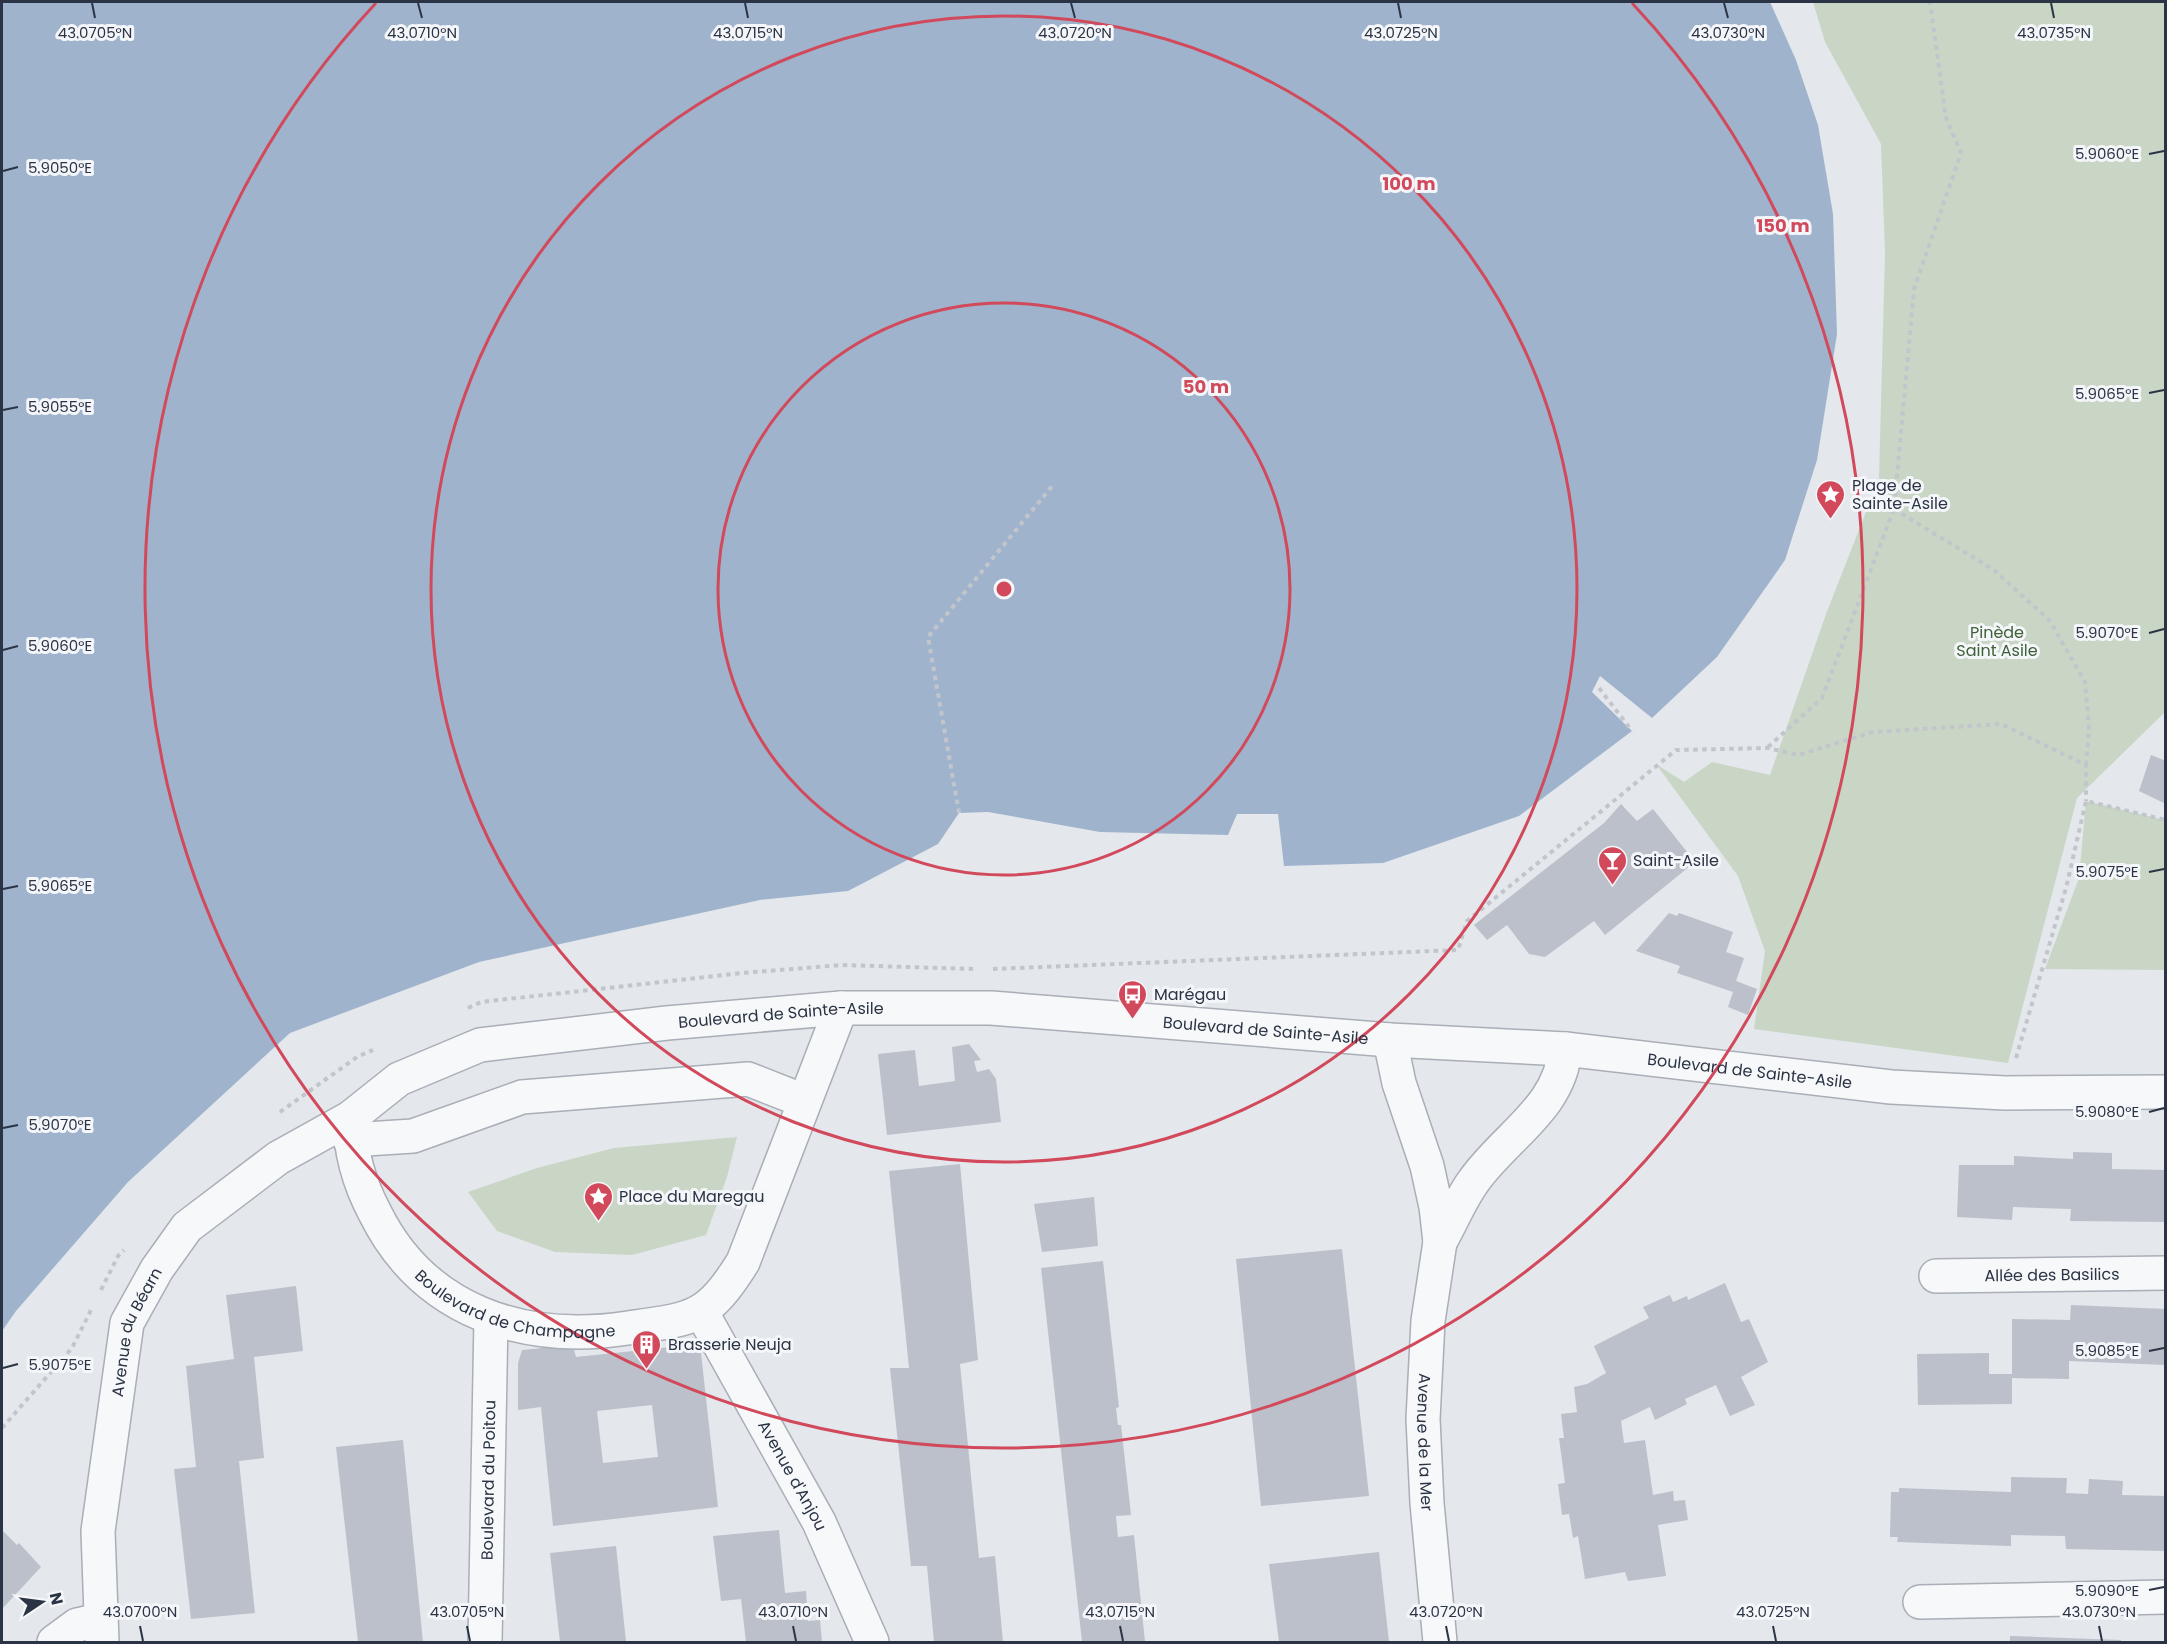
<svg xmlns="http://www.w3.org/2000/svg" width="2167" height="1644" viewBox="0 0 2167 1644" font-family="Poppins,sans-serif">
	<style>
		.green { fill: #c9d6c5 }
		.water { fill: #9fb4cc }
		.building { fill: #bbc0ca; fill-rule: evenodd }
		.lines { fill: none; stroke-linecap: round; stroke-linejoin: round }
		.minor-casing { stroke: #a9aeb7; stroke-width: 36 }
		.path { stroke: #c2c5cb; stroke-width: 4; stroke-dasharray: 4.5 4.5; stroke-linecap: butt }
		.minor { stroke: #f7f8fa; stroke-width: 33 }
		.ticks { fill: none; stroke: #2b3445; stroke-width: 2 }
		.ring { fill: none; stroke: #d1495b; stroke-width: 3 }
		.labels { text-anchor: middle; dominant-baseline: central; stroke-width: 6; stroke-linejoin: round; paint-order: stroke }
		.poi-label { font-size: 16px; fill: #2b3445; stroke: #f4f6f9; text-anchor: start }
		.park-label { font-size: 16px; fill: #3f6138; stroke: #f4f6f9 }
		.street-label { font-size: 16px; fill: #2b3445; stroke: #f4f6f9 }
		.ticks-label { font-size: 15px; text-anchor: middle; fill: #2b3445; stroke: #f4f6f9; stroke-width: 6; stroke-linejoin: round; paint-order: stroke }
		.centre { fill: #d1495b; stroke: #f4f6f9; stroke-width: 3 }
		.ring-label { font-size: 18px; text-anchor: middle; font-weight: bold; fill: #d1495b; stroke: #f4f6f9; stroke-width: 6; stroke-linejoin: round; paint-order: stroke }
	</style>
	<rect width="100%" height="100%" fill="#e4e7ec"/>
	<g class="green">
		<path d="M1813 2H2165V712L2077 798 2008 1063 1754 1029 1765 951 1738 876 1656 764 1684 782 1712 762 1770 775 1826 614 1879 479 1885 253 1881 144 1825 42Z"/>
		<path d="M2086 801 2165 820V970L2045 969 2079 878Z"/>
		<path d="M737 1137 727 1177 706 1235 632 1255 555 1252 497 1231 468 1192 537 1168 614 1148Z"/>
	</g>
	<path class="water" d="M2 2H1770L1796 60 1818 125 1833 214 1837 334 1817 460 1785 560 1717 657 1652 718 1600 676 1592 692 1632 731 1519 816 1383 863 1284 866 1278 814H1237L1228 835 1100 832 988 812 959 813 938 844 848 891 760 900 479 962 290 1033 128 1182 16 1311 2 1331Z"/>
	<g class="building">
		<path d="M2151 755 2166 761V804L2139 791Z"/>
		<path d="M1621 804 1637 821 1653 809 1695 862 1605 935 1594 921 1545 957 1529 954 1507 925 1487 940 1474 925 1604 823Z"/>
		<path d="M1669 913 1677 916 1679 913 1733 932 1726 952 1744 958 1736 981 1757 989 1748 1015 1728 1007 1733 992 1677 973 1680 966 1636 951Z"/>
		<path d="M969 1044 981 1060 974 1061 977 1072 989 1069 996 1079 1001 1122 887 1135 878 1054 915 1050 919 1086 955 1081 952 1047Z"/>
		<path d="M2073 1152 2112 1153V1169L2166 1170V1222L2070 1221 2071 1209 2013 1207 2012 1220 1957 1217 1959 1165H2014V1156L2073 1159Z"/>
		<path d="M960 1164 978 1360 960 1364 979 1558 995 1556 1003 1642H934L927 1566H911L890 1368H909L889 1171Z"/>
		<path d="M1094 1197 1098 1246 1042 1252 1034 1204Z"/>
		<path d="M1342 1249 1369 1496 1261 1506 1236 1259Z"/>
		<path d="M1103 1261 1119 1407 1116 1408 1118 1425H1121L1131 1515 1116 1516 1118 1537 1134 1535 1145 1642H1082L1041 1268Z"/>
		<path d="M1725 1283 1741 1322 1749 1319 1768 1362 1741 1377 1755 1405 1730 1416 1716 1385 1685 1399 1687 1404 1655 1420 1650 1407 1621 1421 1624 1443 1645 1440 1653 1495 1673 1491 1674 1501 1685 1500 1688 1520 1658 1525 1666 1576 1628 1581 1625 1572 1585 1579 1578 1536 1573 1538 1569 1514 1562 1515 1558 1484 1565 1483 1559 1438H1564L1561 1414 1577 1412 1574 1387 1587 1384 1606 1373 1594 1346 1649 1318 1643 1307 1670 1295 1673 1302 1687 1296 1688 1300Z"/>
		<path d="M296 1286 303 1351 254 1357 264 1458 239 1461 255 1613 191 1619 174 1469 196 1467 186 1366 234 1359 226 1295Z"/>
		<path d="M2071 1305 2166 1309V1365L2069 1361V1379L2012 1378V1404L1918 1405 1917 1354 1989 1353V1374H2012V1319L2070 1320Z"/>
		<path d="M700 1344 718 1507 553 1526 541 1407 518 1410V1363L522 1350 573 1345 576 1357ZM652 1405 658 1457 603 1463 597 1411Z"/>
		<path d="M403 1440 423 1642H358L336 1447Z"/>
		<path d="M2011 1477 2067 1478 2066 1493 2088 1494 2089 1479 2123 1481 2122 1495 2166 1496V1551L2066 1549 2065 1536 2011 1535V1546L1897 1542 1898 1537H1890L1891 1492H1899V1488L2011 1492Z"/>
		<path d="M2 1530 17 1545 19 1543 41 1567 2 1609Z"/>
		<path d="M779 1530 785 1593 806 1591 808 1621 820 1620 822 1642H746L741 1599 721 1601 713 1536Z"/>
		<path d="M616 1546 626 1642H560L550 1553Z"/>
		<path d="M1379 1552 1389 1642H1279L1269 1564Z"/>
		<path d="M2010 1636 2121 1640V1642H2010Z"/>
	</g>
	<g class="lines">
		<defs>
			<g id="minor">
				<path id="s1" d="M1390 1040 1399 1083 1427 1166 1436 1207 1440 1242 1428 1321 1423 1419 1427 1503 1440 1642"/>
				<path id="s2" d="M350 1118C350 1152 359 1183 375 1213 424 1312 524 1344 628 1328 692 1319 707 1320 743 1262L841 1008"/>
				<path d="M350 1140 413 1136 522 1097 748 1079 804 1101"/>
				<path d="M1440 1242C1451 1223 1460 1200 1473 1182 1504 1137 1561 1108 1565 1049"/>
				<path id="s3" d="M1936 1276 2166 1273"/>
				<path id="s4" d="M702 1313 819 1522 872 1642"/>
				<path d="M1920 1602 2166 1597"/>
				<path d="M54 1642 77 1625 99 1620"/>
				<path id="s5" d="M102 1642 98 1531 127 1323 157 1269 187 1227 278 1158 350 1118 399 1079 480 1045 667 1023 841 1008H991L1390 1040 1565 1049 1891 1087 2005 1093 2166 1092"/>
				<path id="s6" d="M485 1642 491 1318"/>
			</g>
		</defs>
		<use href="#minor" class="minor-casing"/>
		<g class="path">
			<path d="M1894 509 1994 570 2050 621 2085 682 2089 729 2086 765"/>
			<path d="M1599 688 1632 731"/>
			<path d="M1768 747 1822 698 1894 509 1914 289 1961 153 1946 118 1930 2"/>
			<path d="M959 813 928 637 1053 485"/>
			<path d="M993 969 1458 950 1467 921 1676 750 1768 748 1798 755 1873 732 2001 724 2086 765V801"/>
			<path d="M468 1008 481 1002 742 973 842 965 973 969"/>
			<path d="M2016 1058 2066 888 2086 801 2166 820"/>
			<path d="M280 1112 357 1057 373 1050"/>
			<path d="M101 1290 118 1256 124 1250"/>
			<path d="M2 1428 72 1348 91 1310"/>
		</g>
		<use href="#minor" class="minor"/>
	</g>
	<path class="ticks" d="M92 3 95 18M418 3 422 18M745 3 748 18M1071 3 1075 18M1398 3 1401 18M1724 3 1728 18M2051 3 2054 18M2149 154 2164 151M3 171 18 167M2149 393 2164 390M3 410 18 407M2149 633 2164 629M3 650 18 646M2149 872 2164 869M3 889 18 886M2149 1112 2164 1108M3 1128 18 1125M2149 1351 2164 1348M3 1368 18 1364M2149 1590 2164 1587M140 1626 143 1641M467 1626 470 1641M793 1626 796 1641M1120 1626 1123 1641M1446 1626 1449 1641M1773 1626 1776 1641M2099 1626 2102 1641"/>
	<g class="ring">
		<circle cx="1004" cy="589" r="286"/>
		<circle cx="1004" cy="589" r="573"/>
		<path d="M1632 3A859 859 0 1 1 376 3"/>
	</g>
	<defs>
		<symbol id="sight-pin" viewBox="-11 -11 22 30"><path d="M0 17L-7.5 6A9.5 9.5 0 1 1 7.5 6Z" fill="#d1495b" stroke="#f4f6f9"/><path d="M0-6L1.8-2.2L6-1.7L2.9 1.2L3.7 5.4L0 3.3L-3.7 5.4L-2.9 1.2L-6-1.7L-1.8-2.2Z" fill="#fff"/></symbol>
		<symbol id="bar-pin" viewBox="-11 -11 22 30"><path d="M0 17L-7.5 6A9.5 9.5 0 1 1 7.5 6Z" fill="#d1495b" stroke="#f4f6f9"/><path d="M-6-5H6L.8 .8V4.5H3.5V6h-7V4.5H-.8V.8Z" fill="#fff"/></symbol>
		<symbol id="bus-pin" viewBox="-11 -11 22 30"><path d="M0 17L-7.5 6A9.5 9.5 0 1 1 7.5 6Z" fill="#d1495b" stroke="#f4f6f9"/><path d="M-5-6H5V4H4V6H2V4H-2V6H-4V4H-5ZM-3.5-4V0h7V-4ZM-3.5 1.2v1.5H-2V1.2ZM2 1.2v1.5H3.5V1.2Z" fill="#fff"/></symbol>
		<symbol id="building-pin" viewBox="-11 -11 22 30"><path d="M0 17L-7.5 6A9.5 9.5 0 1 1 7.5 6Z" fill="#d1495b" stroke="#f4f6f9"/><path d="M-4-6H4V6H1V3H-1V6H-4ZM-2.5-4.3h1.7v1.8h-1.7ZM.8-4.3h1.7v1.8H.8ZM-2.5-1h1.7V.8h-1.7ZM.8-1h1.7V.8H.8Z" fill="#fff"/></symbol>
	</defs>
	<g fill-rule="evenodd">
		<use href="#sight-pin" x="1814" y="478" width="33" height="45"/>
		<use href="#bar-pin" x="1596" y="844" width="33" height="45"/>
		<use href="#bus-pin" x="1116" y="978" width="33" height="45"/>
		<use href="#sight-pin" x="582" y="1180" width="33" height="45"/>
		<use href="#building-pin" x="630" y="1328" width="33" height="45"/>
	</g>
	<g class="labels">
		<g class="poi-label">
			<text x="1852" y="485">Plage de<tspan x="1852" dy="18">Sainte-Asile</tspan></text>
			<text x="1633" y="860">Saint-Asile</text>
			<text x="1154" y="994">Marégau</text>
			<text x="619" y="1196">Place du Maregau</text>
			<text x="668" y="1344">Brasserie Neuja</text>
		</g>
		<g class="park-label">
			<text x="1997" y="632">Pinède<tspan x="1997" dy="18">Saint Asile</tspan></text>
		</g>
		<g class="street-label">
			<text stroke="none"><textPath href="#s5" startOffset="1084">Boulevard de Sainte-Asile</textPath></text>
			<text stroke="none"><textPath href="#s5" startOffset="1570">Boulevard de Sainte-Asile</textPath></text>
			<text stroke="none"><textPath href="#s5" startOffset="2056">Boulevard de Sainte-Asile</textPath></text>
			<text stroke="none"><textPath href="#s3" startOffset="116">Allée des Basilics</textPath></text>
			<text stroke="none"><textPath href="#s2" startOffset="279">Boulevard de Champagne</textPath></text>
			<text stroke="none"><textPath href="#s5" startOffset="315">Avenue du Béarn</textPath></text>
			<text stroke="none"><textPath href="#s1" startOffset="410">Avenue de la Mer</textPath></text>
			<text stroke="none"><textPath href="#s4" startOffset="186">Avenue d'Anjou</textPath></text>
			<text stroke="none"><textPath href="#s6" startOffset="162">Boulevard du Poitou</textPath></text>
		</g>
	</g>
	<g class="ticks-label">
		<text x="95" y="38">43.0705°N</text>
		<text x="422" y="38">43.0710°N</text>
		<text x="748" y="38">43.0715°N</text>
		<text x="1075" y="38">43.0720°N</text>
		<text x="1401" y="38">43.0725°N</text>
		<text x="1728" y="38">43.0730°N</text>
		<text x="2054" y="38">43.0735°N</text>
		<text x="2107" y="159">5.9060°E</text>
		<text x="60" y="173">5.9050°E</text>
		<text x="2107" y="399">5.9065°E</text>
		<text x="60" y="412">5.9055°E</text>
		<text x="2107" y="638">5.9070°E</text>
		<text x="60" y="651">5.9060°E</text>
		<text x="2107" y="877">5.9075°E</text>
		<text x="60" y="891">5.9065°E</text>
		<text x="2107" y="1117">5.9080°E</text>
		<text x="60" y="1130">5.9070°E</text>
		<text x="2107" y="1356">5.9085°E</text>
		<text x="60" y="1370">5.9075°E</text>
		<text x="2107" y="1596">5.9090°E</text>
		<text x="140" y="1617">43.0700°N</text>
		<text x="467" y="1617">43.0705°N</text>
		<text x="793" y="1617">43.0710°N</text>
		<text x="1120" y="1617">43.0715°N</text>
		<text x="1446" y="1617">43.0720°N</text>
		<text x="1773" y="1617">43.0725°N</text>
		<text x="2099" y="1617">43.0730°N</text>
	</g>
	<circle cx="1004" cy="589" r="9" class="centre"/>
	<g class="ring-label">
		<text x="1409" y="190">100 m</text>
		<text x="1783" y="232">150 m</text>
		<text x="1206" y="393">50 m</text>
	</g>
	<rect width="2167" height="1644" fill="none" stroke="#2b3445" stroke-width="6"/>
	<g transform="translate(42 1602) rotate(77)" stroke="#f4f6f9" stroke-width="4.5" paint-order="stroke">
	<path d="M0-4.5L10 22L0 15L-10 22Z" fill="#2b3445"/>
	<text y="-9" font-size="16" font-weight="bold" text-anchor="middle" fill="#2b3445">N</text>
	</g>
</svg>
